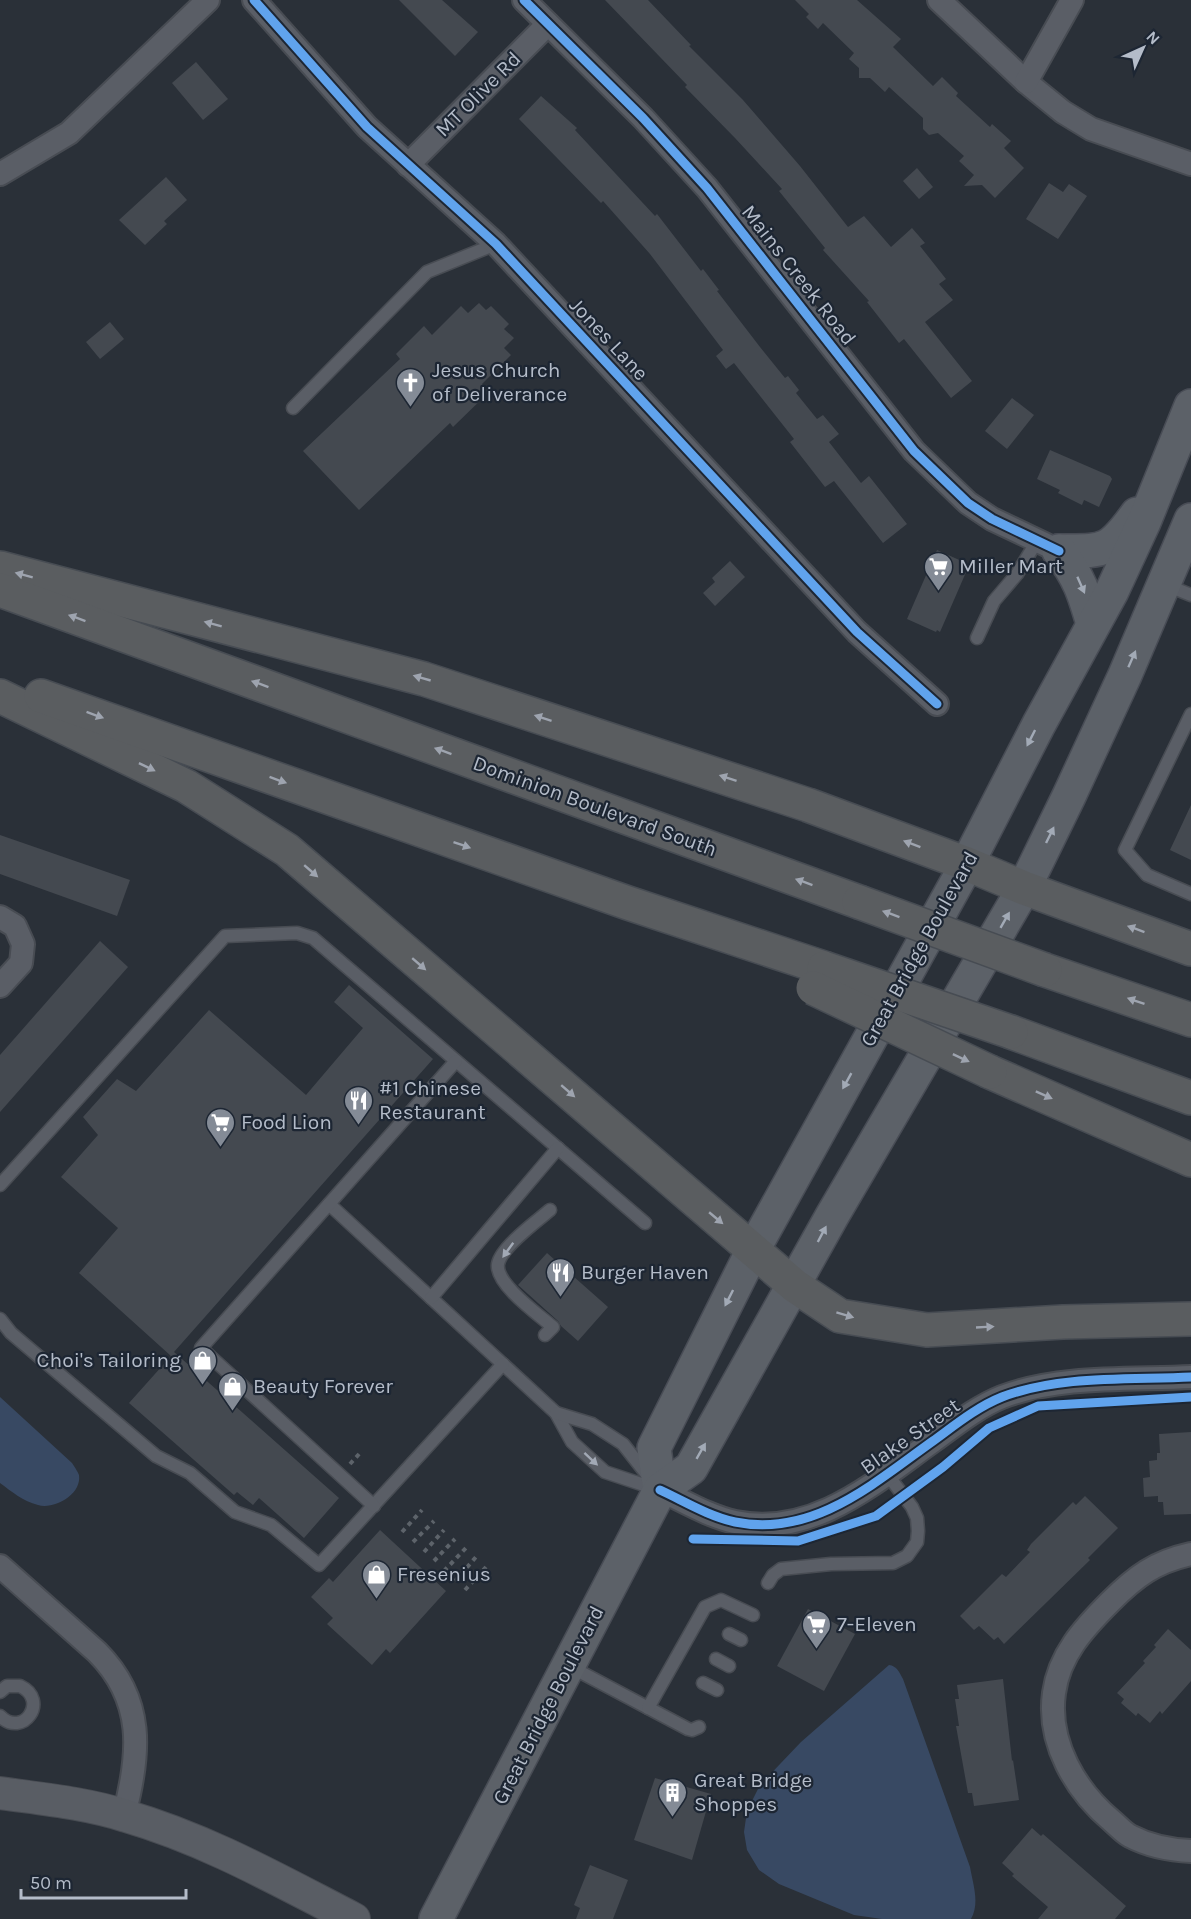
<svg xmlns="http://www.w3.org/2000/svg" width="1191" height="1919" viewBox="0 0 1191 1919" font-family="Karla,sans-serif">
	<style>
		.water { fill: #384963 }
		.building { fill: #444950 }
		.lines { fill: none; stroke-linecap: round; stroke-linejoin: round }
		.lane-casing { stroke: #484c53; stroke-width: 15 }
		.street-casing { stroke: #484c53; stroke-width: 26 }
		.secondary-casing { stroke: #484c53; stroke-width: 34 }
		.primary-casing { stroke: #484c55; stroke-width: 36 }
		.highway-casing { stroke: #474c53; stroke-width: 36 }
		.path { stroke: #5d636a; stroke-width: 4; stroke-dasharray: 4.5 4.5; stroke-linecap: butt }
		.lane { stroke: #5a5e66; stroke-width: 12 }
		.street { stroke: #5a5e66; stroke-width: 22 }
		.secondary { stroke: #595d64; stroke-width: 32 }
		.primary { stroke: #5c6168; stroke-width: 33 }
		.highway { stroke: #5a5d60; stroke-width: 33 }
		.highway-bridge-casing { stroke: #474c53; stroke-width: 36; stroke-linecap: butt }
		.highway-bridge { stroke: #5a5d60; stroke-width: 33 }
		.cycleway-casing { stroke: #1d2633; stroke-width: 13 }
		.cycleway { stroke: #60a3ed; stroke-width: 9 }
		.oneway { fill: #9ea4af }
		.oneway2 { fill: #a2aab6 }
		.oneway3 { fill: #a2a9b5 }
		.labels { text-anchor: middle; dominant-baseline: central; stroke-width: 4.5; stroke-linejoin: round; paint-order: stroke }
		.street-label { font-size: 21px; fill: #b4bcc9; stroke: #1d2633 }
		.poi-label { font-size: 21px; fill: #b4bcc9; stroke: #1d2633; text-anchor: start }
	</style>
	<rect width="100%" height="100%" fill="#2a3038"/>
	<g class="water">
		<path d="M0 1397 72 1463C74 1466 78 1472 79 1475 82 1495 53 1510 38 1505 23 1501 12 1492 0 1483Z"/>
		<path d="M889 1665C897 1666 899 1672 903 1679L970 1867C973 1884 980 1903 971 1919H882L854 1915 779 1884 759 1870 747 1850 744 1832 747 1811 760 1785 801 1742Z"/>
	</g>
	<g class="building">
		<path d="M399 0H442L478 32 455 56Z"/>
		<path d="M605 0H648L691 45 689 46 743 100 800 166 848 227 864 216 891 247 912 228 925 243 920 246 946 279 939 284 953 300 925 322 972 381 951 398 904 339 899 343 867 302 869 301 823 250 825 248 779 191 782 189 735 138 685 87 687 85Z"/>
		<path d="M795 0H857L901 39 893 47 933 86 942 77 958 93 956 96 990 127 992 124 1011 141 1004 148 1024 168 995 198 982 185 964 186 974 175 959 161 964 156 938 133 929 135 923 129V118L889 87 885 92 870 78H859V68L849 59 854 53 823 23 818 29 806 17 809 14Z"/>
		<path d="M196 62 228 99 203 120 172 83Z"/>
		<path d="M541 96 577 128 575 130 655 216 657 214 701 271 703 269 719 290 717 291 760 347 785 378 788 376 799 390 796 393 817 419 823 415 839 434 829 442 861 483 869 476 907 524 883 543 834 481 825 487 790 442 794 439 734 363 726 369 716 356 723 350 650 254 603 201 601 203 519 119Z"/>
		<path d="M917 168 933 187 919 199 903 181Z"/>
		<path d="M166 177 187 200 164 221 167 224 145 245 119 220Z"/>
		<path d="M1049 183 1063 192 1069 184 1087 196 1058 239 1026 219Z"/>
		<path d="M479 303 486 310 491 306 509 324 504 329 514 338 504 348 511 355 482 384 489 392 453 427 450 423 359 510 303 451 400 359 396 354 424 326 432 335 461 306 468 313Z"/>
		<path d="M110 322 124 339 100 359 86 342Z"/>
		<path d="M1012 398 1034 415 1007 449 985 431Z"/>
		<path d="M1050 450 1110 476 1112 479 1099 507 1084 500 1082 505 1058 493 1060 490 1037 479Z"/>
		<path d="M937 550 966 563 964 569 967 570 940 632 937 630 936 632 907 619Z"/>
		<path d="M730 561 745 577 715 606 703 593 715 582 712 578Z"/>
		<path d="M1191 805V860L1170 850Z"/>
		<path d="M0 835 130 880 117 916 0 874Z"/>
		<path d="M100 941 128 967 0 1112V1055Z"/>
		<path d="M349 985 433 1059 174 1352 339 1498 304 1538 259 1498 253 1505 237 1492 234 1495 129 1403 171 1356 79 1273 118 1228 61 1177 98 1135 83 1117 117 1079 136 1091 209 1010 306 1095 363 1028 334 1002Z"/>
		<path d="M547 1253 608 1307 578 1341 561 1326 558 1321 518 1285Z"/>
		<path d="M1191 1432V1514L1164 1515 1163 1502H1158V1496L1144 1497 1143 1478 1150 1477 1149 1461 1157 1460V1453H1160L1159 1434Z"/>
		<path d="M1085 1496 1118 1528 1088 1558 1090 1560 1004 1644 998 1637 994 1640 979 1626 974 1630 960 1616 1002 1574 1006 1577 1030 1552 1027 1550 1031 1544 1073 1502 1076 1505Z"/>
		<path d="M380 1530 446 1591 390 1653 386 1649 372 1665 327 1624 333 1618 311 1597 329 1578 333 1582Z"/>
		<path d="M808 1609 855 1634 824 1691 777 1666Z"/>
		<path d="M1168 1629 1191 1650V1681L1162 1714 1160 1711 1150 1723 1138 1713 1136 1716 1121 1703 1124 1699 1117 1693 1145 1663 1143 1661 1156 1647 1154 1645Z"/>
		<path d="M1003 1679 1012 1761 1013 1760 1019 1800 974 1806 972 1793H968L956 1726H959L955 1699H959L957 1685Z"/>
		<path d="M655 1778 711 1794 692 1860 634 1840Z"/>
		<path d="M1032 1828 1041 1836 1043 1834 1126 1906 1115 1919H1038L1048 1907 1012 1876 1014 1874 1002 1863Z"/>
		<path d="M590 1865 628 1880 613 1919H576L580 1908 574 1905Z"/>
	</g>
	<g class="lines">
		<defs>
			<g id="lane">
				<path d="M293 408 427 272 496 244"/>
				<path d="M1166 585 1191 595"/>
				<path d="M977 638 994 601 1017 574 1037 541"/>
				<path d="M1191 714 1125 850 1147 875 1191 894"/>
				<path d="M0 1185 225 936 297 933 313 938 645 1223"/>
				<path d="M329 1204 556 1413 572 1442 605 1472 656 1489"/>
				<path d="M431 1298 558 1148"/>
				<path d="M0 1319 11 1333 156 1456 190 1473 235 1512 271 1525 319 1565 503 1364"/>
				<path d="M545 1335 553 1327C539 1315 495 1284 498 1264 501 1247 537 1221 550 1210"/>
				<path d="M556 1413 592 1424 623 1444 649 1477"/>
				<path d="M374 1506 201 1348 456 1061"/>
				<path d="M768 1583 773 1575 781 1569 831 1564 893 1563 907 1556 917 1542 918 1531 917 1518 912 1507 887 1474"/>
				<path d="M729 1634 741 1640"/>
				<path d="M716 1659 729 1666"/>
				<path d="M569 1666 688 1729 692 1730 699 1727"/>
				<path d="M703 1683 717 1690"/>
				<path d="M0 1692 7 1686H20C50 1700 23 1739 0 1716"/>
				<path d="M648 1708 705 1607 721 1600 753 1615"/>
			</g>
			<g id="street">
				<path d="M254 0 367 127 496 244 857 632 937 704"/>
				<path d="M524 0 643 118 707 188 914 451 968 503 992 519 1059 551"/>
				<path d="M939 0 1026 82 1063 112 1091 129 1191 164"/>
				<path d="M1026 82 1072 0"/>
				<path d="M408 165 548 24"/>
				<path d="M0 174 69 133 208 0"/>
				<path d="M0 917 15 926 23 944 21 963 0 986"/>
				<path d="M660 1490C684 1501 708 1516 735 1522 813 1538 874 1483 933 1441 955 1425 977 1407 1002 1397 1059 1375 1131 1380 1191 1377"/>
				<path d="M1191 1554C1155 1562 1136 1576 1110 1602 1084 1628 1059 1655 1054 1693 1047 1743 1076 1791 1112 1821 1118 1826 1123 1832 1130 1836 1149 1846 1169 1850 1191 1851"/>
				<path d="M0 1566 97 1652C145 1700 140 1754 124 1815"/>
			</g>
			<path id="secondary" d="M0 1793C42 1799 85 1803 126 1816 208 1840 278 1880 354 1919"/>
			<g id="primary">
				<path d="M1059 551C1105 551 1109 553 1137 514"/>
				<path d="M1059 551C1079 577 1084 593 1093 624"/>
				<path d="M660 1490 654 1448 753 1250 967 864 1039 724 1112 591 1144 522 1191 406"/>
				<path d="M436 1919 660 1490 691 1468 832 1216 1024 888 1069 796 1125 675 1191 520"/>
			</g>
			<g id="highway">
				<path d="M0 568 424 679 808 805 967 864 1024 888 1191 949"/>
				<path d="M0 590 859 902"/>
				<path d="M0 696 186 786 287 850 795 1286 840 1316 927 1330 1063 1322 1191 1319"/>
				<path d="M41 696 628 903 824 968"/>
				<path d="M1045 970 1191 1020"/>
				<path d="M1011 1032 1191 1098"/>
				<path d="M990 1072 1191 1160"/>
			</g>
		</defs>
		<use href="#lane" class="lane-casing"/>
		<use href="#street" class="street-casing"/>
		<use href="#secondary" class="secondary-casing"/>
		<use href="#primary" class="primary-casing"/>
		<use href="#highway" class="highway-casing"/>
		<g class="path">
			<path d="M350 1464 360 1453"/>
			<path d="M402 1532 422 1510"/>
			<path d="M413 1542 434 1521"/>
			<path d="M424 1552 444 1530"/>
			<path d="M434 1561 455 1539"/>
			<path d="M444 1571 466 1548"/>
			<path d="M455 1581 476 1557"/>
			<path d="M465 1590 486 1567"/>
		</g>
		<use href="#lane" class="lane"/>
		<use href="#street" class="street"/>
		<use href="#secondary" class="secondary"/>
		<use href="#primary" class="primary"/>
		<use href="#highway" class="highway"/>
		<defs>
			<g id="highway-bridge">
				<path d="M859 902 1045 970"/>
				<path d="M824 968 1011 1032"/>
				<path d="M813 988 990 1072"/>
			</g>
		</defs>
		<use href="#highway-bridge" class="highway-bridge-casing"/>
		<use href="#highway-bridge" class="highway-bridge"/>
		<defs>
			<g id="cycleway">
				<path d="M254 0 367 127 496 244 857 632 937 704"/>
				<path d="M524 0 643 118 707 188 914 451 968 503 992 519 1059 551"/>
				<path d="M660 1490C684 1501 708 1516 735 1522 813 1538 874 1483 933 1441 955 1425 977 1407 1002 1397 1059 1375 1131 1380 1191 1377"/>
				<path d="M693 1539 798 1541 876 1516 943 1467 989 1428 1038 1406 1191 1397"/>
			</g>
		</defs>
		<use href="#cycleway" class="cycleway-casing"/>
		<use href="#cycleway" class="cycleway"/>
	</g>
	<defs><path id="oneway-solid" d="M-6-.8H1V-3.2L6.5 0L1 3.2V.8H-6Z" transform="scale(1.5)"/></defs>
	<g class="oneway">
		<use href="#oneway-solid" transform="translate(24 575) rotate(-165)"/>
		<use href="#oneway-solid" transform="translate(77 618) rotate(-160)"/>
		<use href="#oneway-solid" transform="translate(213 624) rotate(-165)"/>
		<use href="#oneway-solid" transform="translate(422 678) rotate(-164)"/>
		<use href="#oneway-solid" transform="translate(260 684) rotate(-160)"/>
		<use href="#oneway-solid" transform="translate(95 715) rotate(20)"/>
		<use href="#oneway-solid" transform="translate(543 718) rotate(-162)"/>
		<use href="#oneway-solid" transform="translate(443 751) rotate(-160)"/>
		<use href="#oneway-solid" transform="translate(147 767) rotate(26)"/>
		<use href="#oneway-solid" transform="translate(728 778) rotate(-162)"/>
		<use href="#oneway-solid" transform="translate(278 780) rotate(20)"/>
		<use href="#oneway-solid" transform="translate(912 844) rotate(-159)"/>
		<use href="#oneway-solid" transform="translate(462 845) rotate(19)"/>
		<use href="#oneway-solid" transform="translate(311 871) rotate(41)"/>
		<use href="#oneway-solid" transform="translate(804 882) rotate(-160)"/>
		<use href="#oneway-solid" transform="translate(891 914) rotate(-160)"/>
		<use href="#oneway-solid" transform="translate(1136 929) rotate(-160)"/>
		<use href="#oneway-solid" transform="translate(419 964) rotate(41)"/>
		<use href="#oneway-solid" transform="translate(1136 1001) rotate(-161)"/>
		<use href="#oneway-solid" transform="translate(961 1058) rotate(25)"/>
		<use href="#oneway-solid" transform="translate(568 1091) rotate(41)"/>
		<use href="#oneway-solid" transform="translate(1044 1095) rotate(24)"/>
		<use href="#oneway-solid" transform="translate(716 1218) rotate(40)"/>
		<use href="#oneway-solid" transform="translate(845 1315) rotate(17)"/>
		<use href="#oneway-solid" transform="translate(985 1327) rotate(-3)"/>
	</g>
	<g class="oneway2">
		<use href="#oneway-solid" transform="translate(1081 585) rotate(66)"/>
		<use href="#oneway-solid" transform="translate(1132 659) rotate(-66)"/>
		<use href="#oneway-solid" transform="translate(1031 738) rotate(117)"/>
		<use href="#oneway-solid" transform="translate(1050 835) rotate(-64)"/>
		<use href="#oneway-solid" transform="translate(1005 920) rotate(-60)"/>
		<use href="#oneway-solid" transform="translate(847 1081) rotate(119)"/>
		<use href="#oneway-solid" transform="translate(822 1234) rotate(-62)"/>
		<use href="#oneway-solid" transform="translate(729 1298) rotate(117)"/>
		<use href="#oneway-solid" transform="translate(701 1451) rotate(-60)"/>
	</g>
	<g class="oneway3">
		<use href="#oneway-solid" transform="translate(508 1250) rotate(126)"/>
		<use href="#oneway-solid" transform="translate(591 1459) rotate(43)"/>
	</g>
	<defs>
		<symbol id="church-pin" viewBox="-11 -11 22 30"><path d="M0 17L-7.5 6A9.5 9.5 0 1 1 7.5 6Z" fill="#848b96" stroke="#1d2633"/><path d="M-1.2-6h2.4v3.5h3.3v2.4h-3.3V6h-2.4V-.1h-3.3v-2.4h3.3Z" fill="#fff"/></symbol>
		<symbol id="supermarket-pin" viewBox="-11 -11 22 30"><path d="M0 17L-7.5 6A9.5 9.5 0 1 1 7.5 6Z" fill="#848b96" stroke="#1d2633"/><path d="M-6-5.5h2.5l.6 2H6L4.5 2H-2.5L-4.4-4H-6ZM-1.5 3.2a1.3 1.3 0 1 0 .1 0ZM3 3.2a1.3 1.3 0 1 0 .1 0Z" fill="#fff"/></symbol>
		<symbol id="restaurant-pin" viewBox="-11 -11 22 30"><path d="M0 17L-7.5 6A9.5 9.5 0 1 1 7.5 6Z" fill="#848b96" stroke="#1d2633"/><path d="M-5-6h1v4h1v-4h1v4h1v-4h1v5L-1.5 .5V6h-2V.5L-5-1ZM5-6V6H3V1.5H1.5Q1.5-4 5-6Z" fill="#fff"/></symbol>
		<symbol id="shop-pin" viewBox="-11 -11 22 30"><path d="M0 17L-7.5 6A9.5 9.5 0 1 1 7.5 6Z" fill="#848b96" stroke="#1d2633"/><path d="M-5-2.5h2.3a2.7 3.5 0 0 1 5.4 0H5L5.5 6h-11ZM-1.5-2.5h3a1.5 2.3 0 0 0-3 0Z" fill="#fff"/></symbol>
		<symbol id="building-pin" viewBox="-11 -11 22 30"><path d="M0 17L-7.5 6A9.5 9.5 0 1 1 7.5 6Z" fill="#848b96" stroke="#1d2633"/><path d="M-4-6H4V6H1V3H-1V6H-4ZM-2.5-4.3h1.7v1.8h-1.7ZM.8-4.3h1.7v1.8H.8ZM-2.5-1h1.7V.8h-1.7ZM.8-1h1.7V.8H.8Z" fill="#fff"/></symbol>
	</defs>
	<g fill-rule="evenodd">
		<use href="#church-pin" x="394" y="366" width="33" height="45"/>
		<use href="#supermarket-pin" x="922" y="550" width="33" height="45"/>
		<use href="#restaurant-pin" x="342" y="1084" width="33" height="45"/>
		<use href="#supermarket-pin" x="204" y="1106" width="33" height="45"/>
		<use href="#restaurant-pin" x="544" y="1256" width="33" height="45"/>
		<use href="#shop-pin" x="186" y="1344" width="33" height="45"/>
		<use href="#shop-pin" x="216" y="1370" width="33" height="45"/>
		<use href="#shop-pin" x="360" y="1558" width="33" height="45"/>
		<use href="#supermarket-pin" x="800" y="1608" width="33" height="45"/>
		<use href="#building-pin" x="656" y="1776" width="33" height="45"/>
	</g>
	<g class="labels">
		<g class="street-label">
			<text transform="translate(478 94) rotate(-45)">MT Olive Rd</text>
			<text transform="translate(799 275) rotate(52)">Mains Creek Road</text>
			<text transform="translate(609 339) rotate(47)">Jones Lane</text>
			<text transform="translate(595 806) rotate(20)">Dominion Boulevard South</text>
			<text transform="translate(919 949) rotate(-61)">Great Bridge Boulevard</text>
			<text transform="translate(910 1436) rotate(-35)">Blake Street</text>
			<text transform="translate(548 1705) rotate(-63)">Great Bridge Boulevard</text>
		</g>
		<g class="poi-label">
			<text x="432" y="370">Jesus Church<tspan x="432" dy="24">of Deliverance</tspan></text>
			<text x="959" y="566">Miller Mart</text>
			<text x="379" y="1088">#1 Chinese<tspan x="379" dy="24">Restaurant</tspan></text>
			<text x="241" y="1122">Food Lion</text>
			<text x="581" y="1272">Burger Haven</text>
			<text x="181" y="1360" text-anchor="end">Choi's Tailoring</text>
			<text x="253" y="1386">Beauty Forever</text>
			<text x="397" y="1574">Fresenius</text>
			<text x="837" y="1624">7-Eleven</text>
			<text x="694" y="1780">Great Bridge<tspan x="694" dy="24">Shoppes</tspan></text>
		</g>
	</g>
	<g transform="translate(1143 48) rotate(45)" stroke="#1d2633" stroke-width="4.5" paint-order="stroke">
	<path d="M0-4.5L10 22L0 15L-10 22Z" fill="#b4bcc9"/>
	<text y="-9" font-size="16" font-weight="bold" text-anchor="middle" fill="#b4bcc9">N</text>
	</g>
	<path d="M21 1889v9h165v-9" fill="none" stroke="#b4bcc9" stroke-width="3"/>
	<text x="30" y="1889" font-size="18" fill="#b4bcc9" stroke="#1d2633" stroke-width="4.5" paint-order="stroke">50 m</text>
</svg>
